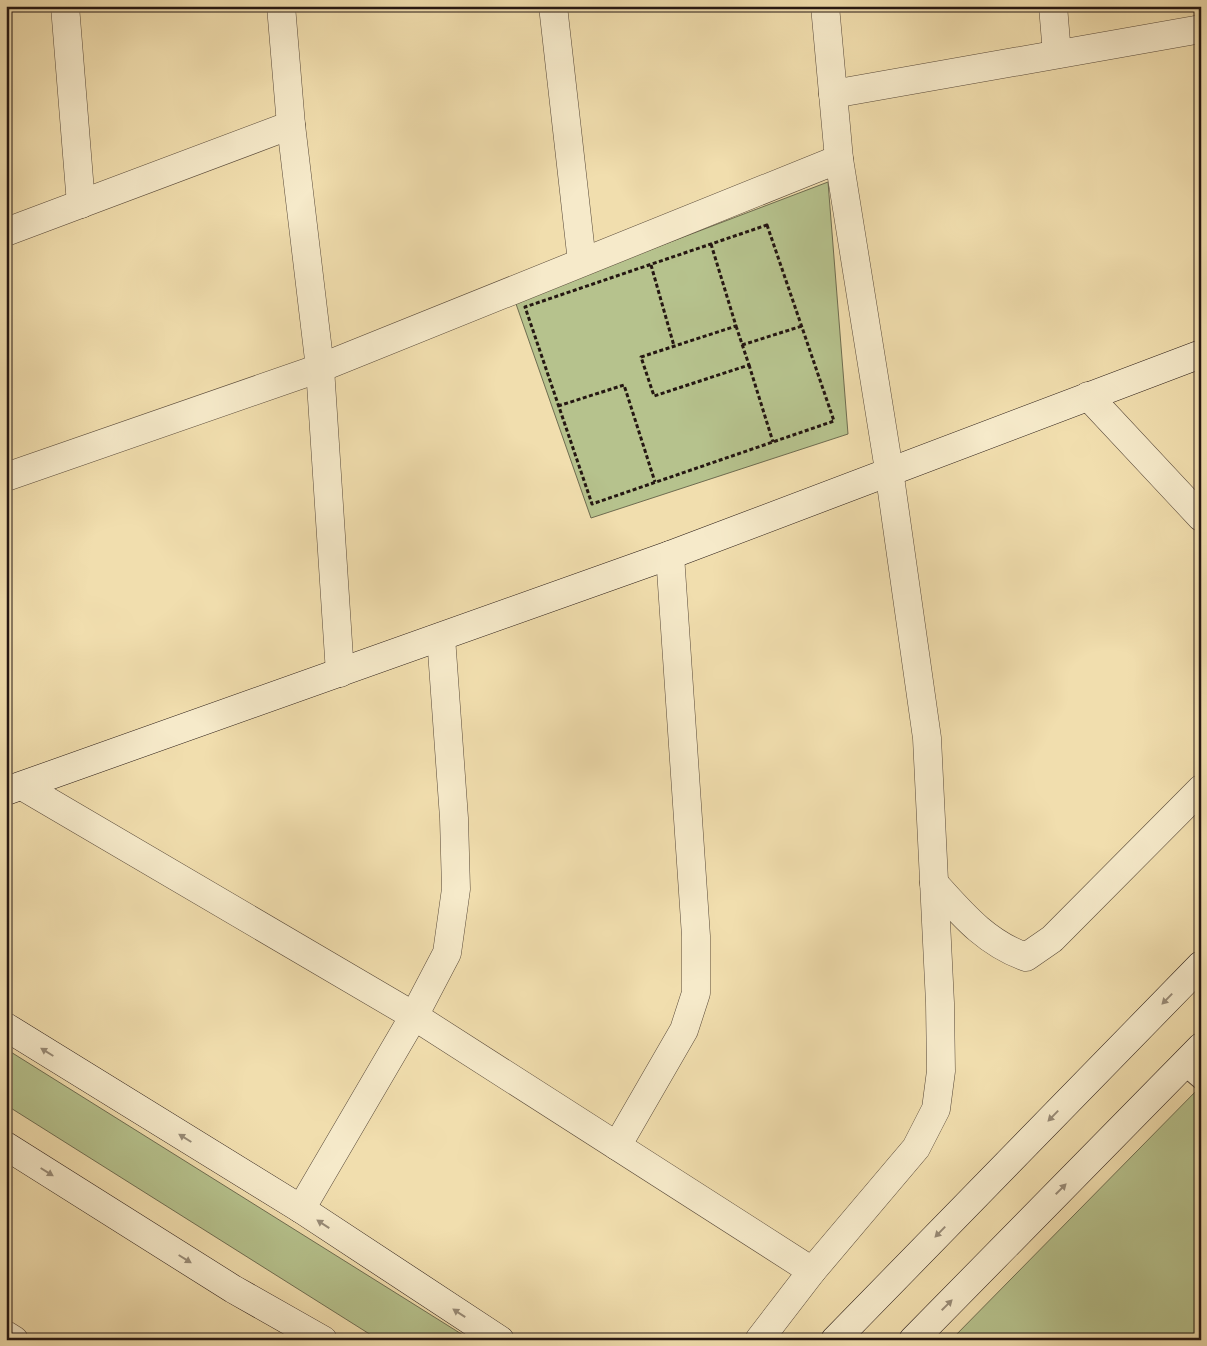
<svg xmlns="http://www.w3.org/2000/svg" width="1207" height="1346" viewBox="0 0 1207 1346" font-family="'Sorts Mill Goudy',serif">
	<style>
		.green { fill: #b6c28d; stroke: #6e6c50 }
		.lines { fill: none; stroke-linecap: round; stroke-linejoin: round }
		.service-casing { stroke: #584939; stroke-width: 16 }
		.minor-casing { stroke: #584939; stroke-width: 29 }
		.secondary-casing { stroke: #251712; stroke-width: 29 }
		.path { stroke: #251712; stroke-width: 3; stroke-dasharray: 4 2.5; stroke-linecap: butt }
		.service { stroke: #f6eaca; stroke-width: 14 }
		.minor { stroke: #f6eaca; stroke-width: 28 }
		.secondary { stroke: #f6eaca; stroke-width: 28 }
		.oneway { fill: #988b77 }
	</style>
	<rect width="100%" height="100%" fill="#f1deae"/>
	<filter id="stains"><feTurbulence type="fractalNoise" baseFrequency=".004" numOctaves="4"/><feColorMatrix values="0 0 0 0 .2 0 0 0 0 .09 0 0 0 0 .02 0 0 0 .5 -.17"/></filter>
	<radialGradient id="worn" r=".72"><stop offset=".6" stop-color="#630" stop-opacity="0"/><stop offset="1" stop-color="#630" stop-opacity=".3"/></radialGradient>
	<g class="green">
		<path d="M828 182 848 434 591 518 515 301Z"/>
		<path d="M6 1049 471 1340H379L6 1105Z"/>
		<path d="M1201 1086V1340H951Z"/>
	</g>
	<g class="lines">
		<defs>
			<path id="service" d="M1181 1066 1201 1083"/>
			<g id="minor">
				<path d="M65 6 81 204"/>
				<path d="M281 6 291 125 320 368 340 673"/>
				<path d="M553 6 582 262"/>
				<path d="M825 6 839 159"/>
				<path d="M1053 6 1057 54"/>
				<path d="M833 94 1201 29"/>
				<path d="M6 232 291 125"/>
				<path d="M1088 396 1201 517"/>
				<path d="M6 477 320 368 839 159 889 470 927 738 940 1003 941 1071 936 1109 916 1148 812 1271 759 1340"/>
				<path d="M22 786 414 1016 812 1271"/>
				<path d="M934 883C962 914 986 943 1026 957L1052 939 1201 789"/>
				<path d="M617 1146 684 1030 696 993V936L670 555"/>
				<path d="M301 1209 414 1016 447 953 456 889 454 818 441 637"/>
				<path d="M6 1335 14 1340"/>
			</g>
			<g id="secondary">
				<path d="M6 791 670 555 1201 354"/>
				<path d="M6 1027 301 1209 500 1340"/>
				<path d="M6 1146 233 1289 323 1340"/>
				<path d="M835 1340 1201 965"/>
				<path d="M913 1340 1201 1047"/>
			</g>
		</defs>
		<use href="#service" class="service-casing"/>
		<use href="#minor" class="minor-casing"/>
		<use href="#secondary" class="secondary-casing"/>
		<g class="path">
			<path d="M767 225 834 421 592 504 525 307Z"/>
			<path d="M711 244 736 326"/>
			<path d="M651 265 674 346"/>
			<path d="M736 326 749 365 654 396 641 357Z"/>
			<path d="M742 345 802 326"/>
			<path d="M749 365 773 442"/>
			<path d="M558 406 624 385 655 482"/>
		</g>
		<use href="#service" class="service"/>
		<use href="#minor" class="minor"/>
		<use href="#secondary" class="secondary"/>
	</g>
	<defs><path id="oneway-solid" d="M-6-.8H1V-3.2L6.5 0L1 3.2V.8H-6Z" transform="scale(1.25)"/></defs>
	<g class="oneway">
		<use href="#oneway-solid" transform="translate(1167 999) rotate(134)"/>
		<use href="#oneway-solid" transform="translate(47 1052) rotate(-148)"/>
		<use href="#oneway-solid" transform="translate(1053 1116) rotate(134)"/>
		<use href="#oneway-solid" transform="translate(185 1138) rotate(-148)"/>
		<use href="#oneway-solid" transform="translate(47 1172) rotate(32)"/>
		<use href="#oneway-solid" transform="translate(1061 1189) rotate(-45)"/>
		<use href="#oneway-solid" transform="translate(323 1224) rotate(-147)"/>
		<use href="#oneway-solid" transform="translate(940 1232) rotate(134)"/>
		<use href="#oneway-solid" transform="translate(185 1259) rotate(32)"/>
		<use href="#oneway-solid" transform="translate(947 1305) rotate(-45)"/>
		<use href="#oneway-solid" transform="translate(459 1313) rotate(-147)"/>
	</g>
	<rect width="1207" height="1346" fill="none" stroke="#f1deae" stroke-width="25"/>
	<rect x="8" y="8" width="1192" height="1331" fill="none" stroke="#251712" stroke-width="2.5"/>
	<rect x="12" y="12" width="1182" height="1321" fill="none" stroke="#251712"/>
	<rect width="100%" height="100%" filter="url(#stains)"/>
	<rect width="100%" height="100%" fill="url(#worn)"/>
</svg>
